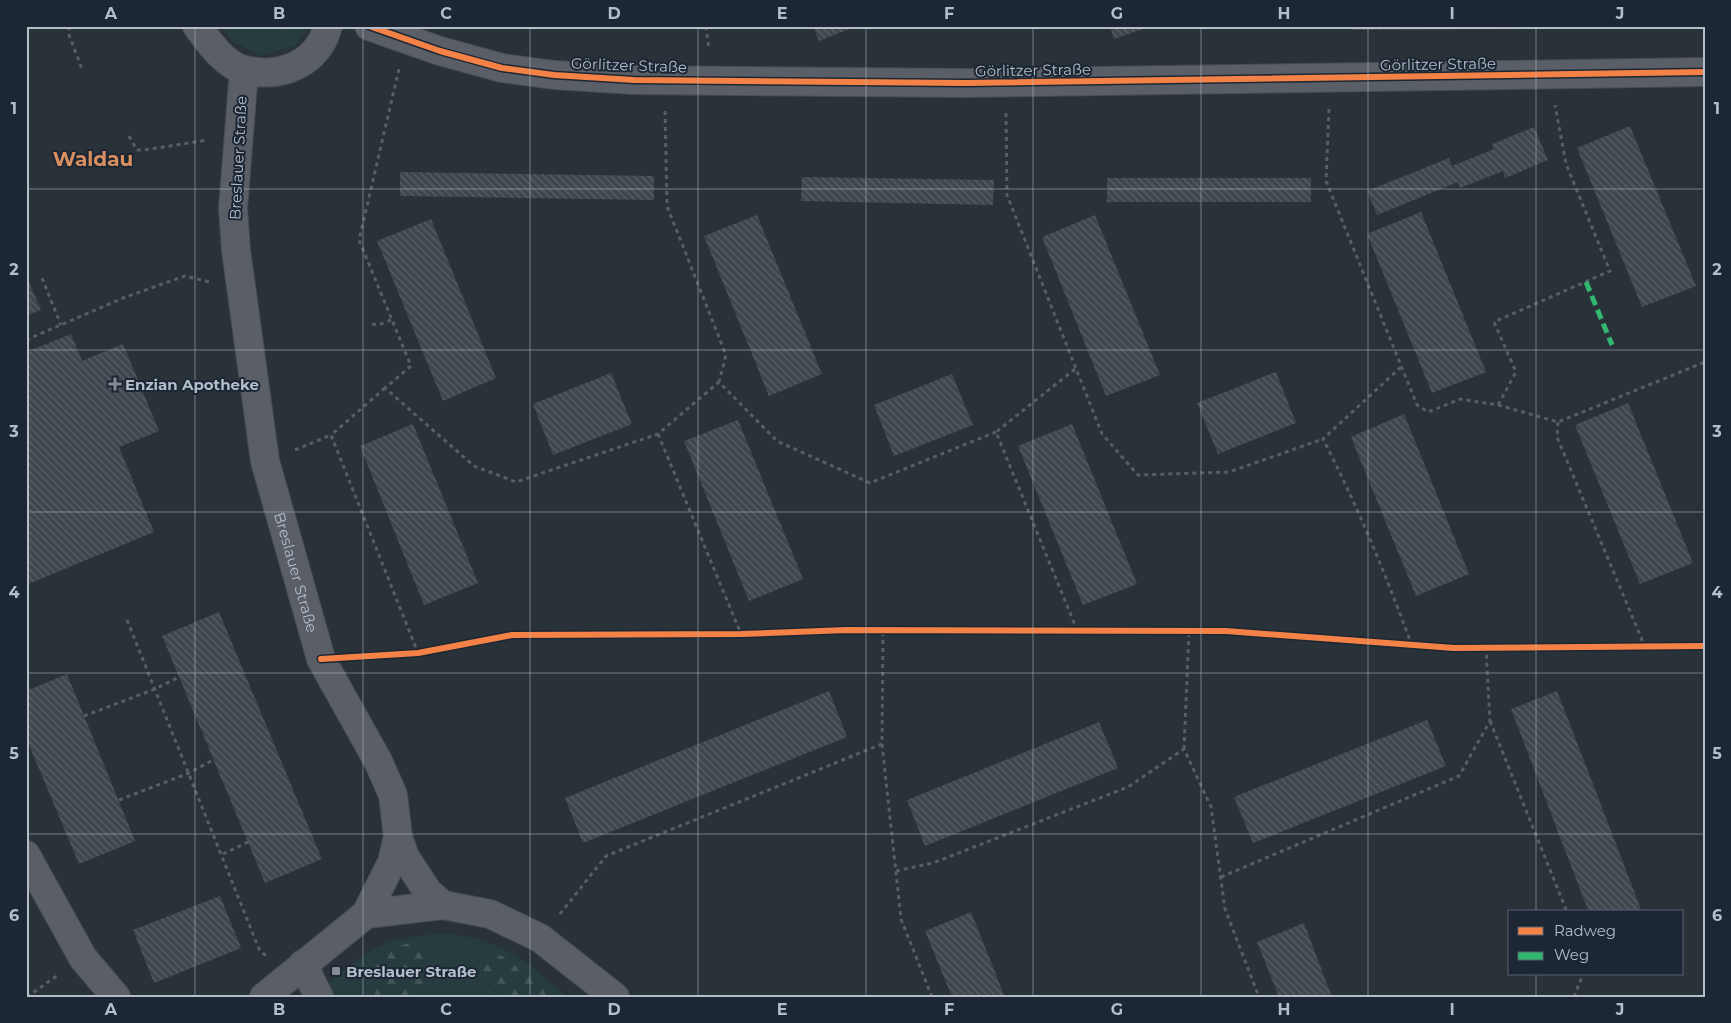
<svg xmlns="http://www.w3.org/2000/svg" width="1731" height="1023" viewBox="0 0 1731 1023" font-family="Montserrat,sans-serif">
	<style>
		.green { fill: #263c3f }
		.forest { fill: url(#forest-firs) }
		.building { fill: url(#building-back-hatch) }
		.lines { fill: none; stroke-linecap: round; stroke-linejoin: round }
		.minor-casing { stroke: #484d54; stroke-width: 30 }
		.path { stroke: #575e64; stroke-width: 3; stroke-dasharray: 4 4; stroke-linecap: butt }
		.minor { stroke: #5a5f67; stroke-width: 28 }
		.quiet { stroke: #33b770; stroke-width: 5; stroke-dasharray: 10 5; stroke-linecap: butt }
		.cycleway-casing { stroke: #1d2734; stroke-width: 9 }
		.cycleway { stroke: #f48246; stroke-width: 6 }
		.grid { fill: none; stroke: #b4bdca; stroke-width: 1; stroke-opacity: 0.55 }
		.poi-dot { fill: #838c97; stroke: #1d2734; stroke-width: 2 }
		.labels { text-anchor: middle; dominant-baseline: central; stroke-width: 4; stroke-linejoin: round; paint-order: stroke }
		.street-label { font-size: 15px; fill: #b4bdca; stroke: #1d2734 }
		.poi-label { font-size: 15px; font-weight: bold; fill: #b4bdca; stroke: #1d2734; text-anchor: start }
		.district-label { font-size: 20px; font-weight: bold; fill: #d98f60; stroke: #1d2734 }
		.neatline { fill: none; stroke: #b4bdca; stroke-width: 2 }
		.grid-label { font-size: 16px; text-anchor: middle; font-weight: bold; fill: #b4bdca }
	</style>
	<defs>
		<pattern id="forest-firs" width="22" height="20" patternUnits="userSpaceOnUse" patternTransform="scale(1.25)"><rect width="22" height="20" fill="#263c3f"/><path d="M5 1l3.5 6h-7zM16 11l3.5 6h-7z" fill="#435659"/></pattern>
		<pattern id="building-back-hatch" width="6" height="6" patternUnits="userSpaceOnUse" patternTransform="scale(1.25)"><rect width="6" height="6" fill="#40464d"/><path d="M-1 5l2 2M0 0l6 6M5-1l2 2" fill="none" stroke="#595f65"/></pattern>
	</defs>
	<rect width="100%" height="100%" fill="#293139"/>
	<g class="green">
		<path d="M221 26H310L295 46 260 56 231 40Z"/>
		<path d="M448 933 480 939 517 955 568 997H313C334 979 358 954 384 944 404 936 427 935 448 933Z"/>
	</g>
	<g class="forest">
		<path d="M412 942 426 945 440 960C440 973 434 989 424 997H373C369 993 368 988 367 982 359 956 393 948 412 942Z"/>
		<path d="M483 952C502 952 510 961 524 973 536 984 546 975 559 997H494C481 985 478 974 479 957Z"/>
	</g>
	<g class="building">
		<path d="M813 26H857L819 41Z"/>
		<path d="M1110 26H1149V27L1114 39Z"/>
		<path d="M1352 26H1525V29L1352 30Z"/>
		<path d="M1630 126 1696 286 1642 307 1577 148Z"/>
		<path d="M1534 127 1548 160 1505 178 1503 171 1460 188 1458 182 1377 215 1367 191 1449 158 1452 166 1494 149 1492 144Z"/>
		<path d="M400 172 654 176V200L400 196Z"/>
		<path d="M802 177 994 180 993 205 801 201Z"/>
		<rect x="1107" y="178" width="204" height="24"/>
		<path d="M1421 212 1486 372 1432 393 1367 234Z"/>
		<path d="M757 215 822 374 769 396 704 236Z"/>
		<path d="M1095 215 1160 375 1106 396 1042 237Z"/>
		<path d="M431 219 496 378 443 401 377 241Z"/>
		<path d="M26 275 41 310 26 316Z"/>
		<path d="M71 334 82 361 123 344 159 431 119 447 154 532 26 585V352Z"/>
		<path d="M1276 372 1296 423 1218 454 1197 403Z"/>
		<path d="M611 373 632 424 553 455 533 404Z"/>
		<path d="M952 374 973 425 894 456 874 405Z"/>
		<path d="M1628 403 1693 563 1640 584 1575 425Z"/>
		<path d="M1404 414 1469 574 1416 596 1351 437Z"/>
		<path d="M738 420 803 579 749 601 684 441Z"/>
		<path d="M413 424 478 583 424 605 360 446Z"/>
		<path d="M1072 424 1137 584 1083 605 1018 446Z"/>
		<path d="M219 612 322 859 265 883 162 636Z"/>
		<path d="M67 674 135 841 79 864 26 738V691Z"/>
		<path d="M829 691 847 737 583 843 565 798Z"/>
		<path d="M1557 691 1590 776 1642 912H1589L1581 892 1511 709Z"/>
		<path d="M1427 720 1446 766 1253 843 1234 797Z"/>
		<path d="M1099 722 1118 768 925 846 907 800Z"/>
		<path d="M220 896 241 948 154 983 133 930Z"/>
		<path d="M971 912 1005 997H952L925 931Z"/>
		<path d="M1304 923 1332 997H1279L1257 942Z"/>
	</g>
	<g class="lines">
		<defs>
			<g id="minor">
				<path d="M197 26C209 42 224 65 245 70 282 79 318 63 328 26"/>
				<path d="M369 26 440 51 502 68 554 75 634 80 966 83 1705 72"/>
				<path id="s1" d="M244 70 233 209 236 250 265 461 321 659 378 761 393 795 398 837 405 857 428 892 443 905 490 914 540 938 615 997"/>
				<path d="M26 855 83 958 116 997"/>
				<path d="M366 914 443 905"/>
				<path d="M303 964 319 997"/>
				<path d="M264 997 366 914 392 862 398 837"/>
			</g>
		</defs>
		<use href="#minor" class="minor-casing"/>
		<g class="path">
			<path d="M69 26V35L82 69"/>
			<path d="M285 26 290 32"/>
			<path d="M706 26 709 50"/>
			<path d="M399 69 359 240 411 366 385 388 474 466 516 482 658 434 719 382"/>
			<path d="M1329 109 1326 181 1417 405 1428 412 1460 399 1498 405 1516 372 1494 322 1610 271 1566 164 1555 105"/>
			<path d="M665 111 667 206 726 355 719 382 777 441 870 483 996 432"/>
			<path d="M1006 113 1007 195 1102 434 1138 475 1229 472 1323 439"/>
			<path d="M129 136 137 150H144L208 140"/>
			<path d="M42 278 61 325"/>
			<path d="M372 324 378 325 391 320"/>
			<path d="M26 340 123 298 185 276 210 282"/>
			<path d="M1401 367 1323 439C1358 507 1386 575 1412 646"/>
			<path d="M1075 369 996 432 1077 630"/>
			<path d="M385 388 331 435 418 653"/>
			<path d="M1498 405 1558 422 1705 362"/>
			<path d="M1558 422 1557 437 1645 647"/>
			<path d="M658 434 741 634"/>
			<path d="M295 450 331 435"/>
			<path d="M127 620 259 949 266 956"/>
			<path d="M84 716 155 689 179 677"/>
			<path d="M1490 721 1567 912"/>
			<path d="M882 744 901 919 932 997"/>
			<path d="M1184 749 1189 631"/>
			<path d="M119 800 189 773 213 760"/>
			<path d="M223 854 248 842"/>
			<path d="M896 871 933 863 1128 787 1184 749 1211 807 1225 909 1259 997"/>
			<path d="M1221 877 1459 776 1490 721 1486 648"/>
			<path d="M560 914 606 856 882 744 883 629"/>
			<path d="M27 997 58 975"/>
			<path d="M1574 997 1583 974"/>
		</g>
		<use href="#minor" class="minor"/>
		<path class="quiet" d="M1586 282 1612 345"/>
		<defs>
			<g id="cycleway">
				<path d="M369 26 440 51 502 68 554 75 634 80 966 83 1705 72"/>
				<path d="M321 659 418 653 512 635 741 634 847 630 1226 631 1454 648 1705 646"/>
			</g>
		</defs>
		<use href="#cycleway" class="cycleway-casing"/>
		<use href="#cycleway" class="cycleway"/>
	</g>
	<path class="grid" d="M195 26V997M363 26V997M530 26V997M698 26V997M866 26V997M1033 26V997M1201 26V997M1368 26V997M1536 26V912M26 189H1705M26 350H1705M26 512H1705M26 673H1705M26 834H1705M1536 974V997"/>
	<g class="poi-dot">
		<path d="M112.5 376.5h5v5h5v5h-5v5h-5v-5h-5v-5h5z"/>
		<rect x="331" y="966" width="10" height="10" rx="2.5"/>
	</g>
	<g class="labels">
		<g class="street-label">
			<text transform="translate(1438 64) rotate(-1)">Görlitzer Straße</text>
			<text transform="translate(629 65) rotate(2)">Görlitzer Straße</text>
			<text transform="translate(1033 70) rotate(-1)">Görlitzer Straße</text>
			<text transform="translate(238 158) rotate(-87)">Breslauer Straße</text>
			<text stroke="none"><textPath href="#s1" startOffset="509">Breslauer Straße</textPath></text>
		</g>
		<g class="poi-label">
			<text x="125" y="384">Enzian Apotheke</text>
			<text x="346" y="971">Breslauer Straße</text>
		</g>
		<g class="district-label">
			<text x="93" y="159">Waldau</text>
		</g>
	</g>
	<rect width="1731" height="1023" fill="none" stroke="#1d2734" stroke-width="55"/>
	<rect x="1508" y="910" width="175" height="65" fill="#1d2734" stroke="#596370"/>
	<rect x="1518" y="927" width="25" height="8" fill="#f48246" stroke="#596370"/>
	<text x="1554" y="936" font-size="15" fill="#b4bdca">Radweg</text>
	<rect x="1518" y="952" width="25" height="8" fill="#33b770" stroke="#596370"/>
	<text x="1554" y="960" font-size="15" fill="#b4bdca">Weg</text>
	<rect x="28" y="28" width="1676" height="968" class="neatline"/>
	<g class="grid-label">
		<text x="111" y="19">A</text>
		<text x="279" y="19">B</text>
		<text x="446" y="19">C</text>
		<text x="614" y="19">D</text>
		<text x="782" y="19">E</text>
		<text x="949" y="19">F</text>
		<text x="1117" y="19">G</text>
		<text x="1284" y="19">H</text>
		<text x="1452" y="19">I</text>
		<text x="1620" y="19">J</text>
		<text x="14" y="114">1</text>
		<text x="1717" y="114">1</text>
		<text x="14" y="275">2</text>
		<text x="1717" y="275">2</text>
		<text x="14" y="437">3</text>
		<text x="1717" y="437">3</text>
		<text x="14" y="598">4</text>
		<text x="1717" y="598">4</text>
		<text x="14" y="759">5</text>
		<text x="1717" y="759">5</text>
		<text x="14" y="921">6</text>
		<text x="1717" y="921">6</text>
		<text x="111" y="1015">A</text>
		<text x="279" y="1015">B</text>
		<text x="446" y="1015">C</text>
		<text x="614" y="1015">D</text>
		<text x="782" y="1015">E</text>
		<text x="949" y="1015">F</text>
		<text x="1117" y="1015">G</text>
		<text x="1284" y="1015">H</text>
		<text x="1452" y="1015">I</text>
		<text x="1620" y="1015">J</text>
	</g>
</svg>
